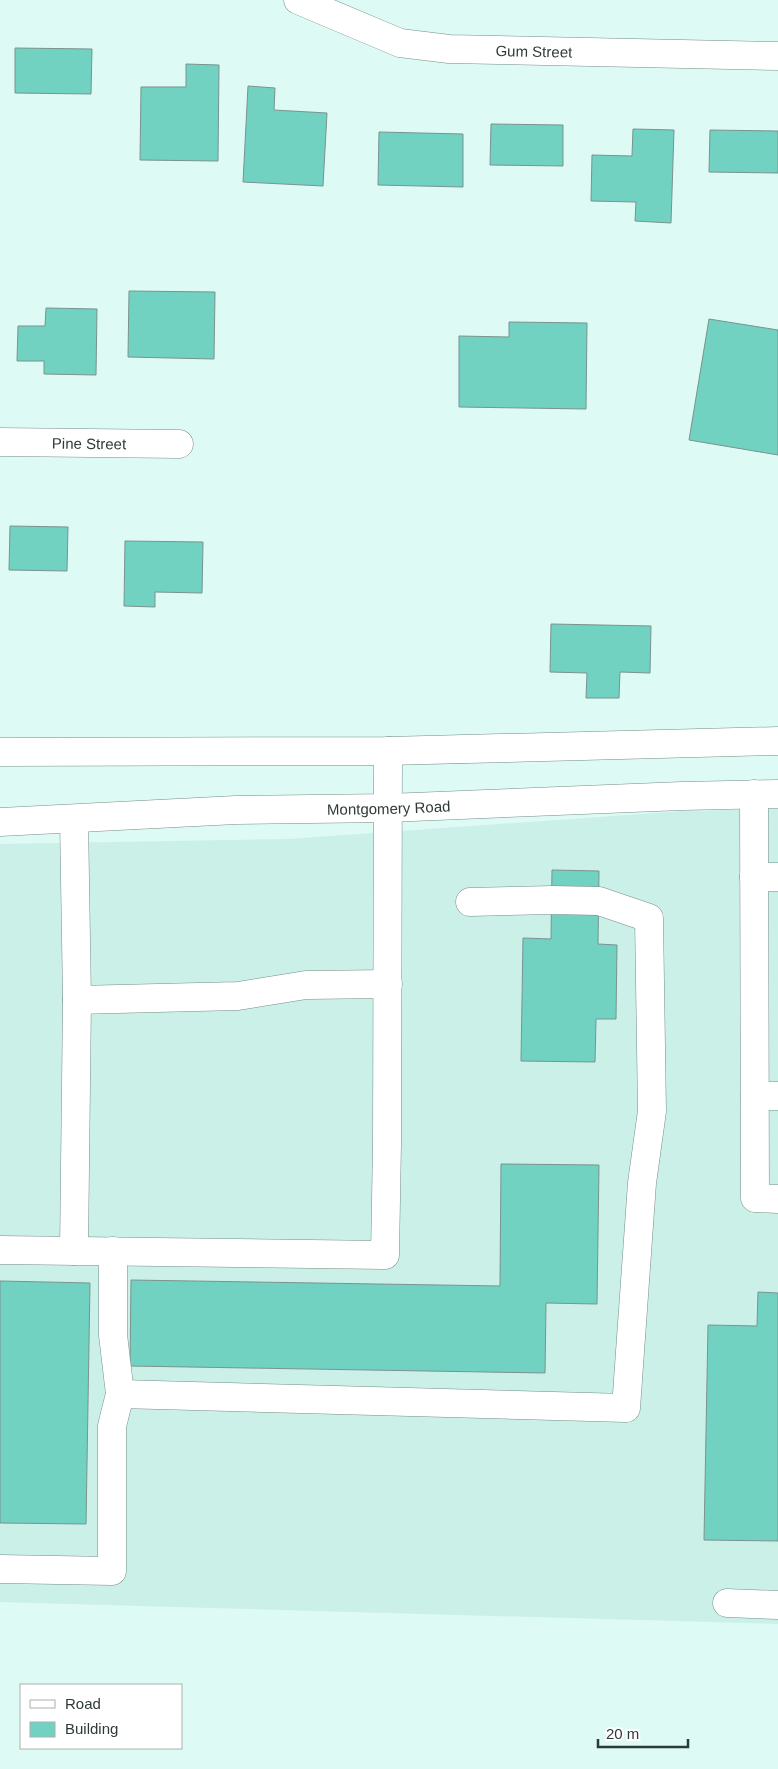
<svg xmlns="http://www.w3.org/2000/svg" width="778" height="1769" viewBox="0 0 778 1769" font-family="Arial,sans-serif">
	<style>
		.built { fill: #cbf0e8 }
		.building { fill: #71d2c2; stroke: #7a938e }
		.lines { fill: none; stroke-linecap: round; stroke-linejoin: round }
		.minor-casing { stroke: #758e89; stroke-width: 29 }
		.major-casing { stroke: #758e89; stroke-width: 29 }
		.minor { stroke: #fff; stroke-width: 28 }
		.major { stroke: #fff; stroke-width: 28 }
		.labels { text-anchor: middle; dominant-baseline: central; stroke-width: 4; stroke-linejoin: round; paint-order: stroke }
		.street-label { font-size: 15px; fill: #2f3a38; stroke: #fff }
	</style>
	<rect width="100%" height="100%" fill="#defaf4"/>
	<path class="built" d="M778 809V1624L0 1602V844L289 839 683 811Z"/>
	<g class="building">
		<path d="M15 48 92 49 91 94 15 93Z"/>
		<path d="M186 64 219 65 218 161 140 160 141 87H186Z"/>
		<path d="M248 86 275 88 274 110 327 113 323 186 243 182Z"/>
		<path d="M491 124 563 125V166L490 165Z"/>
		<path d="M633 129 674 130 671 223 635 221 636 202 591 201 592 155 632 156Z"/>
		<path d="M710 130 778 131V173L709 172Z"/>
		<path d="M379 132 463 134V187L378 185Z"/>
		<path d="M129 291 215 292 214 359 128 357Z"/>
		<path d="M46 308 97 309 96 375 44 374V361H17L18 326H45Z"/>
		<path d="M709 319 778 330V455L689 440Z"/>
		<path d="M509 322 587 323 586 409 459 407V336L509 337Z"/>
		<path d="M10 526 68 527 67 571 9 570Z"/>
		<path d="M125 541 203 542 202 593 155 592V607L124 606Z"/>
		<path d="M551 624 651 626 650 673 620 672 619 698H586L587 673 550 672Z"/>
		<path d="M552 870 599 871 598 944 617 945 616 1019H596L595 1062 521 1061 523 938 551 939Z"/>
		<path d="M501 1164 599 1165 597 1304 546 1303 545 1373 130 1366 131 1280 500 1286Z"/>
		<path d="M0 1281 90 1283 86 1524 0 1523Z"/>
		<path d="M758 1292 778 1293V1541L704 1540 708 1325 757 1326Z"/>
	</g>
	<g class="lines">
		<defs>
			<g id="minor">
				<path id="s1" d="M298 0 400 43 449 49 778 56"/>
				<path id="s2" d="M0 442 179 444"/>
				<path d="M754 794 755 1198 778 1199"/>
				<path d="M74 819 77 1000 74 1251"/>
				<path d="M754 877H778"/>
				<path d="M77 1000 238 996 306 985 388 984"/>
				<path d="M755 1096H778"/>
				<path d="M0 1250 385 1255 387 1144 388 751"/>
				<path d="M120 1394 626 1408 642 1183 652 1111 649 918 599 901 552 900 470 902"/>
				<path d="M0 1569 112 1571V1426L120 1394 113 1335V1251"/>
				<path d="M727 1603 778 1605"/>
			</g>
			<g id="major">
				<path d="M0 752 388 751 778 741"/>
				<path id="s3" d="M0 822 236 810 388 808 682 796 778 794"/>
			</g>
		</defs>
		<use href="#minor" class="minor-casing"/>
		<use href="#major" class="major-casing"/>
		<use href="#minor" class="minor"/>
		<use href="#major" class="major"/>
	</g>
	<g class="labels">
		<g class="street-label">
			<text stroke="none"><textPath href="#s1" startOffset="245">Gum Street</textPath></text>
			<text stroke="none"><textPath href="#s2" startOffset="89">Pine Street</textPath></text>
			<text stroke="none"><textPath href="#s3" startOffset="389">Montgomery Road</textPath></text>
		</g>
	</g>
	<rect x="20" y="1684" width="162" height="65" fill="#ffffff" stroke="#acb0af"/>
	<rect x="30" y="1700" width="25" height="8" fill="#ffffff" stroke="#acb0af"/>
	<text x="65" y="1709" font-size="15" fill="#2f3a38">Road</text>
	<rect x="30" y="1722" width="25" height="15" fill="#71d2c2" stroke="#acb0af"/>
	<text x="65" y="1734" font-size="15" fill="#2f3a38">Building</text>
	<path d="M598 1739v8h90v-8" fill="none" stroke="#2f3a38" stroke-width="2.5"/>
	<text x="606" y="1739" font-size="15" fill="#2f3a38" stroke="#ffffff" stroke-width="4" paint-order="stroke">20 m</text>
</svg>
